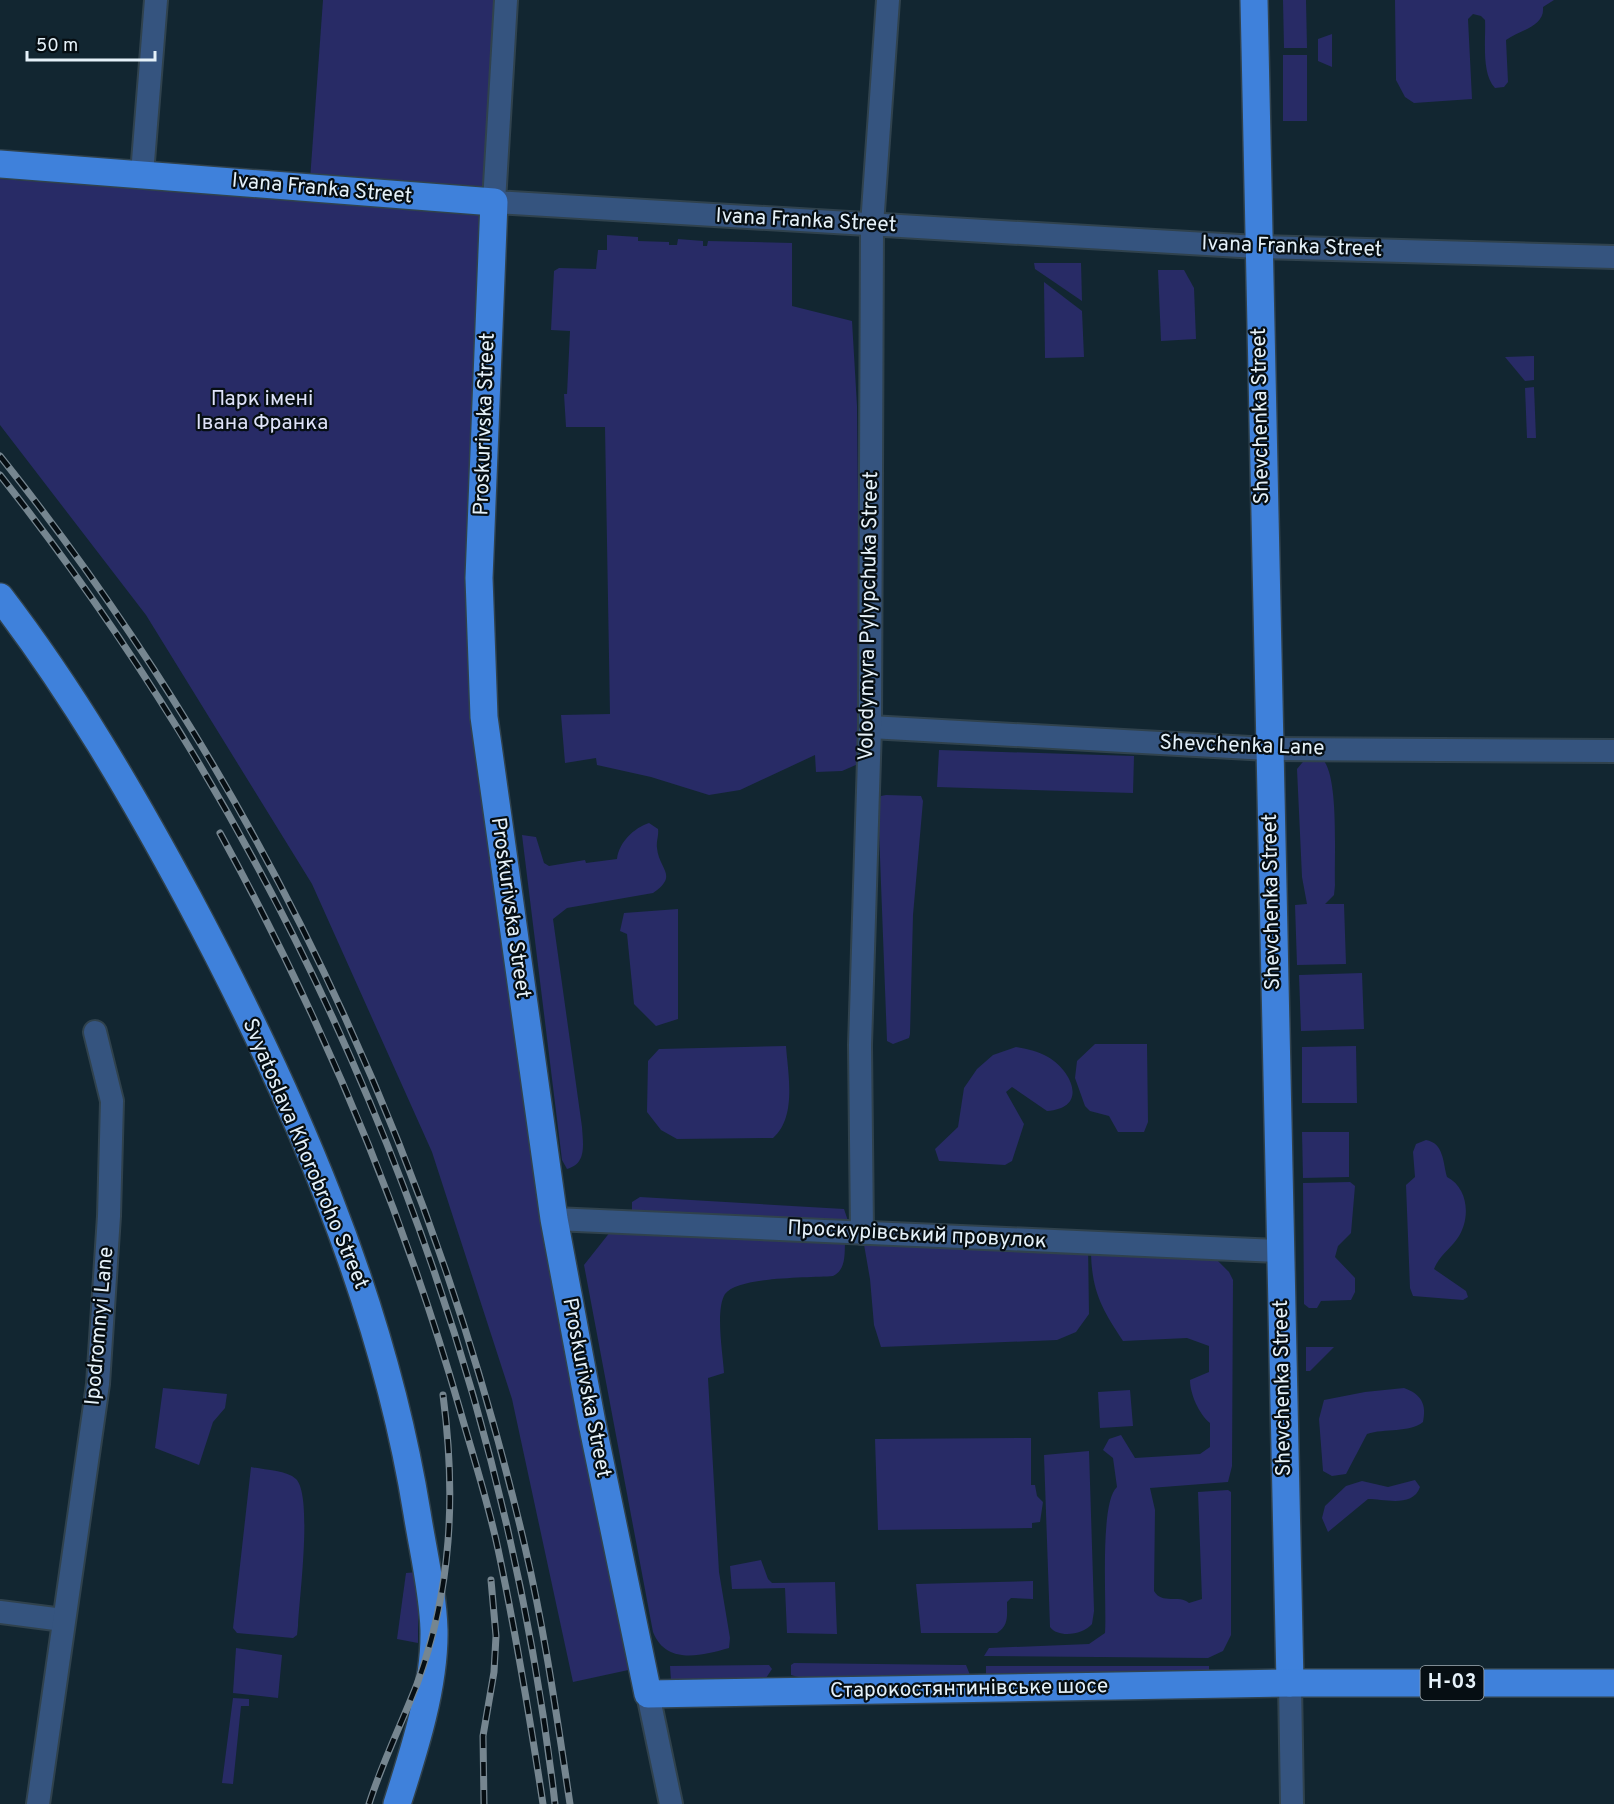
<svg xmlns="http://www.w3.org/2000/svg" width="1614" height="1804" viewBox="0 0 1614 1804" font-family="Overpass,sans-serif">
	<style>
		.green { fill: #282b66 }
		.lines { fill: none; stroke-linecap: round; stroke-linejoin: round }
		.minor-casing { stroke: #30424d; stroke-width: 26 }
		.major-casing { stroke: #30424d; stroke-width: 30 }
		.minor { stroke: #35547f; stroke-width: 22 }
		.major { stroke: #3f81db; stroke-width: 27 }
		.rail-casing { stroke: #768690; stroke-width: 7 }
		.rail { stroke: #060e13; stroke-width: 4.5; stroke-dasharray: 14; stroke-linecap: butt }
		.labels { text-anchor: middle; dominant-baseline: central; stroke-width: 4.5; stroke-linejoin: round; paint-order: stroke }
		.shield { fill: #060e13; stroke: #a2adb4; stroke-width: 1.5 }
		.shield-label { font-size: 20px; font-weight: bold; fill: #e5f1f9 }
		.street-label { font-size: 21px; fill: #e5f1f9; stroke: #060e13 }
		.park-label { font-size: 21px; fill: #dfe3f9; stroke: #060e13 }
	</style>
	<rect width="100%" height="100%" fill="#122631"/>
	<g class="green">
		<path d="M323 0H500L487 194 310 180Z"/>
		<path d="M1283 0H1306L1307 48H1284Z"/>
		<path d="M1395 0H1554L1543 7C1545 27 1519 30 1506 40L1508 82 1504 87 1495 88C1481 73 1486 40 1485 20L1481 16 1473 14 1468 19 1472 99 1414 103 1405 97 1396 80Z"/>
		<path d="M1332 34V67L1318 61V39Z"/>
		<rect x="1283" y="55" width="24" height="66"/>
		<path d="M0 179 486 210 471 578 633 1669 573 1682 512 1399 432 1152 312 884 146 615 0 425Z"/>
		<path d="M607 235 638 237V241L669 242V245H677L678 239 703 241V246H707L708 241 792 243V306L852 321 857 406 860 699 858 700V764L842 771 816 772 815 755 740 790 709 795 651 777 597 765 596 758 565 763 561 715 610 714 605 427H566L564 394H567L570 331 551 330 554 271 559 268 596 269 598 250H607Z"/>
		<path d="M1034 263H1081L1082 301 1035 269Z"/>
		<path d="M1158 270H1184L1194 288 1196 339 1161 341Z"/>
		<path d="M1044 282 1082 311 1084 357 1045 358Z"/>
		<path d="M1534 356V380L1525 381 1505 357Z"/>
		<path d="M1534 387 1536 438H1527L1525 388Z"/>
		<path d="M939 750 1134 756 1133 793 937 787Z"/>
		<path d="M1307 757C1312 758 1321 756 1324 761 1339 781 1334 859 1335 885L1334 895 1325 904H1344L1346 964 1297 965 1295 905 1307 904 1302 877 1297 769Z"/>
		<path d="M886 795 921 796 923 801 913 915 910 1034 909 1038 893 1044 887 1041 878 805 881 796Z"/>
		<path d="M649 823 658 829C659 836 656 841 657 848 659 870 679 875 653 893L567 908 553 919 582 1127C583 1144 587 1164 567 1169L562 1160 522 835 536 837 544 863 549 866 585 860 586 863 617 859C619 842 634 828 649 823Z"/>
		<path d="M678 909V1019L656 1026 634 1004 627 934 620 931 624 913Z"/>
		<path d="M1362 973 1364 1029 1301 1031 1299 975Z"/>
		<path d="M1095 1044H1147L1148 1122 1144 1132H1118L1109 1116 1090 1111 1085 1106 1075 1078 1077 1061Z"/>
		<path d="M786 1046C788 1074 797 1117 773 1138L677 1139 661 1130 647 1112 648 1061 659 1049Z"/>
		<path d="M1356 1046 1357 1103H1302V1047Z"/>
		<path d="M1016 1047C1027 1049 1038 1051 1048 1057 1072 1071 1089 1108 1047 1111L1012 1087 1006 1092 1024 1124 1012 1161 1005 1165 939 1161 935 1149 958 1127 964 1088 977 1069 993 1055Z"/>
		<path d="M1302 1132H1349V1177L1303 1178Z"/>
		<path d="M1426 1140C1444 1143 1443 1163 1447 1177 1469 1188 1471 1220 1457 1239 1449 1250 1439 1256 1434 1269L1466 1291 1468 1297 1463 1300 1413 1296 1410 1288 1406 1185 1415 1177 1413 1152 1416 1144Z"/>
		<path d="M1350 1182 1355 1186 1351 1233 1338 1246 1335 1257 1355 1278V1292L1351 1300 1321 1301 1317 1308H1309L1304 1304 1303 1183Z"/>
		<path d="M640 1197 844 1209 849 1224C840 1240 852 1267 833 1276 811 1278 738 1276 725 1294 715 1310 723 1354 724 1373L708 1378 719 1572 730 1638 729 1648C701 1656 666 1665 653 1632L584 1265 618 1222 632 1213V1202Z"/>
		<path d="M862 1233 1088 1243 1089 1314 1076 1332 1057 1340 881 1347 874 1325 870 1279Z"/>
		<path d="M1091 1253 1214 1257 1229 1272 1233 1280 1232 1466 1228 1482 1150 1488 1155 1510 1154 1591C1162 1605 1179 1594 1189 1603L1202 1599 1198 1492 1228 1490 1231 1492V1635L1223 1651 1208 1658 984 1656 989 1648 1089 1644 1105 1633C1107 1605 1099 1503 1117 1487L1113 1458 1103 1450 1109 1439 1121 1435 1135 1458 1200 1454 1210 1447V1423C1199 1414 1190 1394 1190 1380L1209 1372V1346L1187 1338 1123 1341C1102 1309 1092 1292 1091 1253Z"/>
		<path d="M1306 1347H1334L1310 1371H1306Z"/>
		<path d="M163 1388 227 1394 225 1408 213 1422 199 1465 155 1448Z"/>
		<path d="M1404 1388C1421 1394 1427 1404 1423 1422 1409 1433 1385 1428 1367 1434L1346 1474 1332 1476 1323 1471 1319 1419 1324 1400 1365 1392Z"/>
		<path d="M1130 1390 1133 1426 1100 1428 1098 1392Z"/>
		<path d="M1031 1438V1485H1035L1037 1496 1043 1502 1040 1522 1032 1523V1528L878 1530 875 1439Z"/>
		<path d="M1089 1451 1094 1611 1092 1624C1084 1634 1059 1639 1050 1627L1044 1455Z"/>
		<path d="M251 1467C264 1470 286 1470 296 1479 313 1496 299 1599 298 1626L297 1635 293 1638 237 1633 233 1628Z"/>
		<path d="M1415 1480 1420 1487C1413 1508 1384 1499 1368 1499L1328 1532 1322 1518 1325 1506 1346 1486 1362 1481 1388 1487Z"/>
		<path d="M761 1560 768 1579 772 1583 835 1582 837 1634 787 1633 785 1588 732 1589 730 1566Z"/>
		<path d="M418 1572V1643L397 1639 406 1573Z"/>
		<path d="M1033 1581V1599L1011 1598 1007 1602C1007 1615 1009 1626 997 1633H921L916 1584Z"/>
		<path d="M236 1648 282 1655 278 1698 233 1693Z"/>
		<path d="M794 1663 961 1665H966L970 1675 805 1679 791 1675V1665Z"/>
		<path d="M769 1665 772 1669 766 1678 671 1680 670 1666Z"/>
		<path d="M986 1666H1209V1679L986 1675Z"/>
		<path d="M233 1698 249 1699V1706H241L233 1784 222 1783Z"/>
	</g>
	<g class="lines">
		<defs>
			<g id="minor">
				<path d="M506 0 494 202 1257 247 1614 257"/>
				<path d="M142 174 156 0"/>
				<path d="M870 727 1268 749 1614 751"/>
				<path d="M554 1219 1280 1251"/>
				<path d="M862 1233 860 1045 870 727 872 225 888 0"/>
				<path d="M0 1612 63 1620"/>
				<path d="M1290 1683 1292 1804"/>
				<path d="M648 1694 671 1804"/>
				<path d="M38 1804 98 1384 109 1216 112 1101 95 1032"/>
			</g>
			<g id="major">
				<path d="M1254 0 1290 1683"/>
				<path d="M0 164 494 202 479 578 484 717 554 1219 592 1423 648 1694 1290 1683H1614"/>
				<path d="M0 597C72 691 132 794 188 898 291 1091 382 1296 417 1513 423 1551 433 1592 434 1630 435 1686 414 1751 397 1804"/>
			</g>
		</defs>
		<use href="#minor" class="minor-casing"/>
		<use href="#major" class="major-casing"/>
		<use href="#minor" class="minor"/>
		<use href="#major" class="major"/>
		<defs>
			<g id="rail">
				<path d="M0 456C257 779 431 1145 525 1547 545 1632 557 1718 570 1804"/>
				<path d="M0 475C301 856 499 1321 555 1804"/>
				<path d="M220 833C321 1017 402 1208 460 1410 473 1456 488 1502 498 1549 516 1634 530 1719 543 1804"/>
				<path d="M369 1804C382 1763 401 1725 417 1684 452 1590 456 1494 443 1395"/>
				<path d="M484 1804 483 1736 494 1672 496 1636 491 1580"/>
			</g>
		</defs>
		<use href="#rail" class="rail-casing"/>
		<use href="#rail" class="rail"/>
	</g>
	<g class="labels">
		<rect class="shield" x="1420.5" y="1666" width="63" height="34" rx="4.5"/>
		<g class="shield-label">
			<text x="1452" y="1683">Н-03</text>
		</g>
		<g class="street-label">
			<text transform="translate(322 189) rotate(5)">Ivana Franka Street</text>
			<text transform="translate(806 221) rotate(3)">Ivana Franka Street</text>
			<text transform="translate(1292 247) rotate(2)">Ivana Franka Street</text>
			<text transform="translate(1261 416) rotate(-91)">Shevchenka Street</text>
			<text transform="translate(485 424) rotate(-88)">Proskurivska Street</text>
			<text transform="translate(869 616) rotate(-89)">Volodymyra Pylypchuka Street</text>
			<text transform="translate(1242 746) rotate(2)">Shevchenka Lane</text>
			<text transform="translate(1272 902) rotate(-91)">Shevchenka Street</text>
			<text transform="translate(510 908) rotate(82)">Proskurivska Street</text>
			<text transform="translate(305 1154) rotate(67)">Svyatoslava Khorobroho Street</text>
			<text transform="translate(917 1235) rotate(3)">Проскурівський провулок</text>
			<text transform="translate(100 1326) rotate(-85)">Ipodromnyi Lane</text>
			<text transform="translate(586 1388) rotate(79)">Proskurivska Street</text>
			<text transform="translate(1283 1388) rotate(-91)">Shevchenka Street</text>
			<text transform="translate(969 1689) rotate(-1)">Старокостянтинівське шосе</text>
		</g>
		<g class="park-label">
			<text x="262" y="399">Парк імені<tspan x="262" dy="24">Івана Франка</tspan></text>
		</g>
	</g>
	<path d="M27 51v9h128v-9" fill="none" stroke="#e5f1f9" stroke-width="3"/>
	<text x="36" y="51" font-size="18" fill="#e5f1f9" stroke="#060e13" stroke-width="4.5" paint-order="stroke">50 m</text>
</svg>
